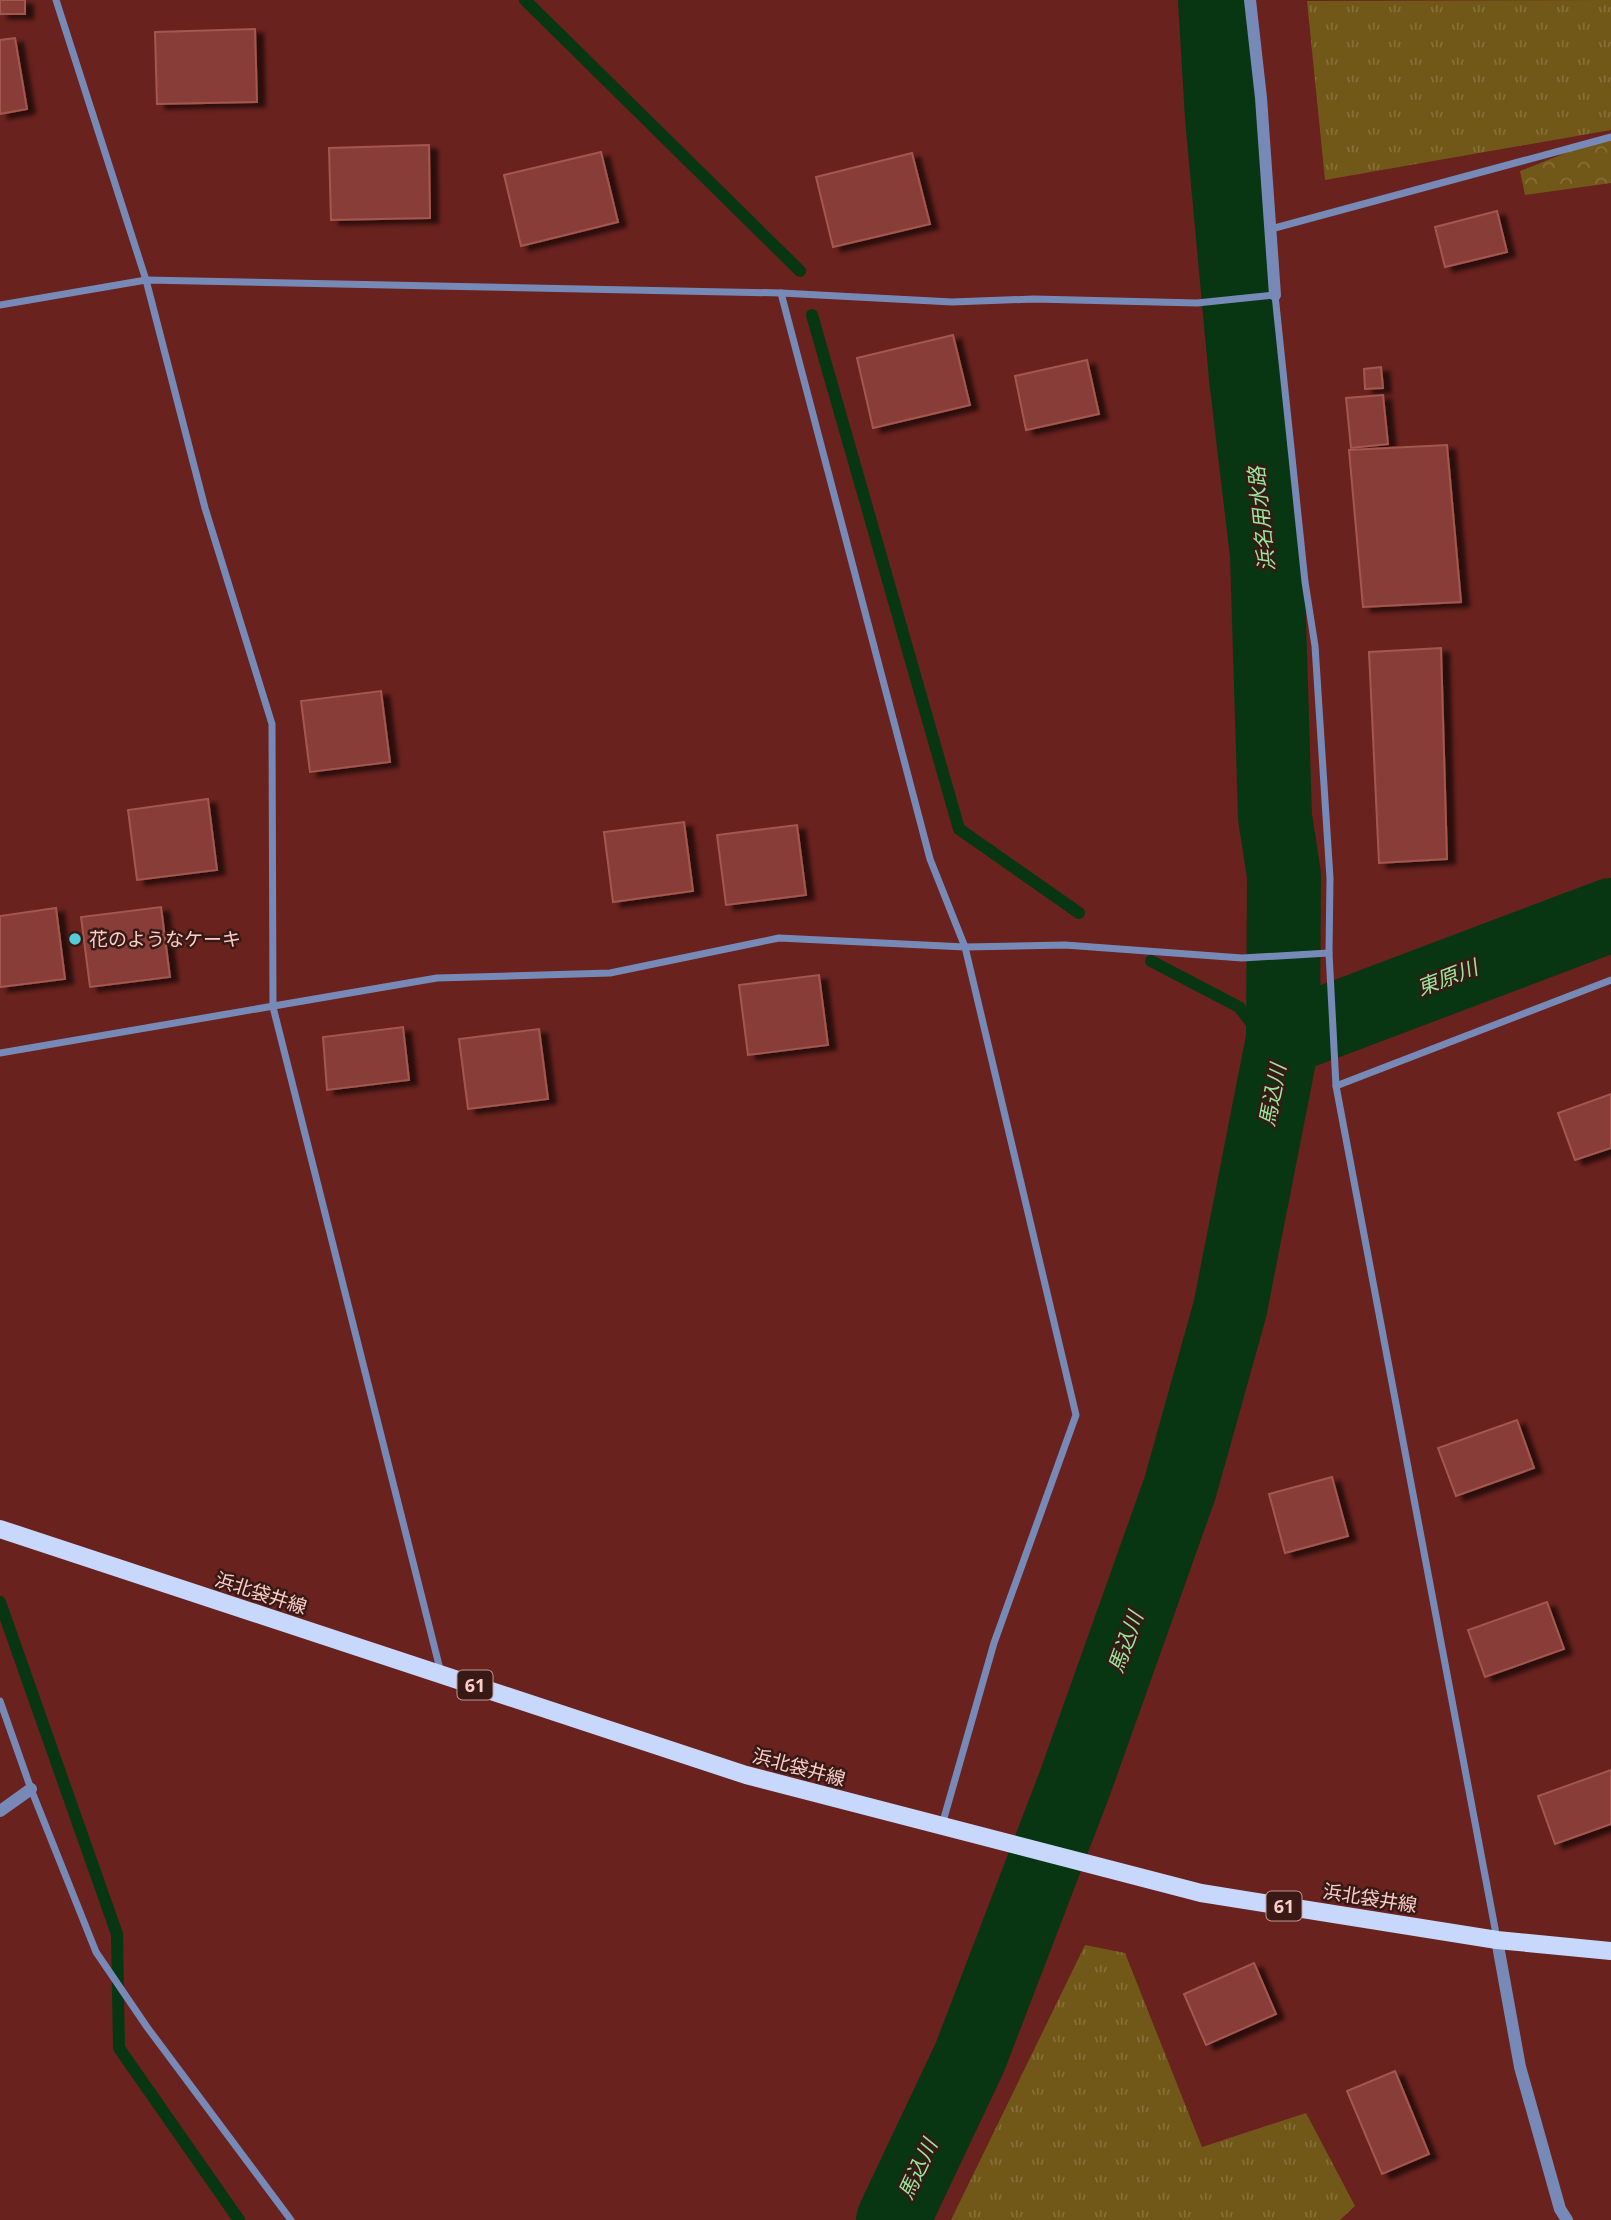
<svg xmlns="http://www.w3.org/2000/svg" width="1611" height="2220" viewBox="0 0 1611 2220" font-family="'Noto Sans','Noto Sans JP',sans-serif">
	<style>
		.grass { fill: url(#grass-tufts) }
		.forest { fill: url(#forest-crowns) }
		.lines { fill: none; stroke-linecap: round; stroke-linejoin: round }
		.stream { stroke: #083612; stroke-width: 12 }
		.river { stroke: #083612; stroke-width: 74 }
		.building { fill: #883e38; stroke: #a45750; stroke-width: 2; filter: url(#shadow) }
		.minor { stroke: #778ab7; stroke-width: 7 }
		.tertiary { stroke: #778ab7; stroke-width: 12 }
		.primary { stroke: #c8d8fd; stroke-width: 18 }
		.poi-dot { fill: #53cbda; stroke: #391916; stroke-width: 2.5 }
		.labels { text-anchor: middle; dominant-baseline: central; stroke-width: 5; stroke-linejoin: round; paint-order: stroke }
		.shield { fill: #391916; stroke: #c09792; stroke-width: 2 }
		.shield-label { font-size: 18px; font-weight: bold; fill: #facdc7 }
		.poi-label { font-size: 19px; fill: #facdc7; stroke: #391916; text-anchor: start }
		.street-label { font-size: 19px; fill: #facdc7; stroke: #391916 }
		.water-label { font-size: 21px; font-style: italic; fill: #96e79d; stroke: #391916 }
	</style>
	<defs>
		<pattern id="grass-tufts" width="24" height="20" patternUnits="userSpaceOnUse" patternTransform="scale(1.75)"><rect width="24" height="20" fill="#715818"/><path d="M3 7l-1-3M5 7V3M7 7l1-3M15 17l-1-3M17 17v-4M19 17l1-3" fill="none" stroke="#866f38"/></pattern>
		<pattern id="forest-crowns" width="20" height="18" patternUnits="userSpaceOnUse" patternTransform="scale(1.75)"><rect width="20" height="18" fill="#715818"/><path d="M2 6a3 3 0 1 1 6 0M12 15a3 3 0 1 1 6 0" fill="none" stroke="#866f38"/></pattern>
		<filter id="shadow"><feDropShadow dx="8" dy="4.5" stdDeviation="2" flood-color="#0009"/></filter>
	</defs>
	<rect width="100%" height="100%" fill="#69221e"/>
	<g class="grass">
		<path d="M1611 0V130L1325 180 1307 1Z"/>
		<path d="M1085 1945 1125 1953 1202 2147 1306 2113 1355 2206 1340 2220H951Z"/>
	</g>
	<path class="forest" d="M1611 135V183L1525 195 1520 171Z"/>
	<g class="lines">
		<g class="stream">
			<path d="M525 0 800 271"/>
			<path d="M812 315 959 829 1079 913"/>
			<path d="M1151 961 1239 1007 1263 1038 1283 1039"/>
			<path d="M0 1602 117 1934 119 2048 239 2220"/>
		</g>
		<g class="river">
			<path d="M1283 1039 1611 915"/>
			<path d="M893 2220 970 2057 1075 1783 1180 1488 1230 1309 1283 1039 1284 875 1275 817 1267 555 1246 378 1222 118 1215 0"/>
		</g>
	</g>
	<g class="building">
		<rect x="0" y="0" width="25" height="14"/>
		<path d="M255 29 257 102 157 104 155 32Z"/>
		<path d="M15 38 27 109 0 114V40Z"/>
		<path d="M429 145 430 218 331 220 329 148Z"/>
		<path d="M601 152 618 222 521 246 504 175Z"/>
		<path d="M912 153 930 224 833 247 816 177Z"/>
		<path d="M1497 211 1507 252 1445 267 1435 227Z"/>
		<path d="M953 335 970 405 873 428 857 358Z"/>
		<path d="M1087 360 1099 414 1026 430 1015 376Z"/>
		<path d="M1381 367 1383 388 1365 389 1364 369Z"/>
		<path d="M1383 395 1388 444 1351 448 1346 398Z"/>
		<path d="M1447 445 1461 602 1363 607 1349 450Z"/>
		<path d="M1441 648 1447 859 1379 863 1369 652Z"/>
		<path d="M381 691 390 762 310 772 301 701Z"/>
		<path d="M208 799 217 870 137 880 128 810Z"/>
		<path d="M684 822 693 891 613 902 604 832Z"/>
		<path d="M797 825 806 895 726 905 717 835Z"/>
		<path d="M161 907 170 977 90 987 81 917Z"/>
		<path d="M56 908 65 979 0 987V916Z"/>
		<path d="M819 975 828 1045 748 1055 739 985Z"/>
		<path d="M403 1027 409 1080 327 1090 323 1037Z"/>
		<path d="M539 1029 548 1099 468 1109 459 1039Z"/>
		<path d="M1611 1094V1148L1575 1160 1558 1113Z"/>
		<path d="M1517 1420 1534 1468 1456 1496 1438 1448Z"/>
		<path d="M1332 1477 1348 1536 1285 1553 1269 1494Z"/>
		<path d="M1547 1602 1564 1649 1485 1677 1468 1630Z"/>
		<path d="M1611 1770V1824L1555 1844 1538 1796Z"/>
		<path d="M1254 1963 1276 2014 1206 2045 1184 1994Z"/>
		<path d="M1395 2071 1429 2154 1382 2174 1347 2091Z"/>
	</g>
	<g class="lines">
		<g class="minor">
			<path d="M56 0 146 280 205 508 272 724 273 1007 441 1673"/>
			<path d="M1271 229 1611 137"/>
			<path d="M781 293 930 859 965 947 1076 1415 994 1643 942 1825"/>
			<path d="M0 305 146 280 781 293 952 302 1034 299 1197 303 1275 295 1305 582 1315 646 1330 878 1329 953 1336 1086 1497 1939"/>
			<path d="M0 1053 437 978 610 973 779 938 965 947 1065 945 1242 958 1329 953"/>
			<path d="M1336 1086 1611 980"/>
			<path d="M0 1701 31 1789 96 1952 147 2027 291 2220"/>
		</g>
		<g class="tertiary">
			<path d="M1250 0 1261 98 1275 295"/>
			<path d="M0 1811 31 1789"/>
			<path d="M1497 1940 1520 2067 1560 2209 1567 2220"/>
		</g>
		<path class="primary" d="M0 1529 746 1775 1201 1893 1497 1940 1611 1951"/>
	</g>
	<circle class="poi-dot" cx="75" cy="939" r="7"/>
	<g class="labels">
		<g class="shield">
			<rect x="457.5" y="1670.5" width="35" height="29" rx="5"/>
			<rect x="1266.5" y="1891.5" width="35" height="29" rx="5"/>
		</g>
		<g class="shield-label">
			<text x="475" y="1685">61</text>
			<text x="1284" y="1906">61</text>
		</g>
		<g class="poi-label">
			<text x="89" y="939">花のようなケーキ</text>
		</g>
		<g class="street-label">
			<text transform="translate(261 1593) rotate(18)">浜北袋井線</text>
			<text transform="translate(799 1767) rotate(15)">浜北袋井線</text>
			<text transform="translate(1370 1898) rotate(9)">浜北袋井線</text>
		</g>
		<g class="water-label">
			<text transform="translate(1261 519) rotate(-96)">浜名用水路</text>
			<text transform="translate(1447 977) rotate(-21)">東原川</text>
			<text transform="translate(1272 1095) rotate(-79)">馬込川</text>
			<text transform="translate(1125 1642) rotate(-70)">馬込川</text>
			<text transform="translate(917 2169) rotate(-65)">馬込川</text>
		</g>
	</g>
</svg>
